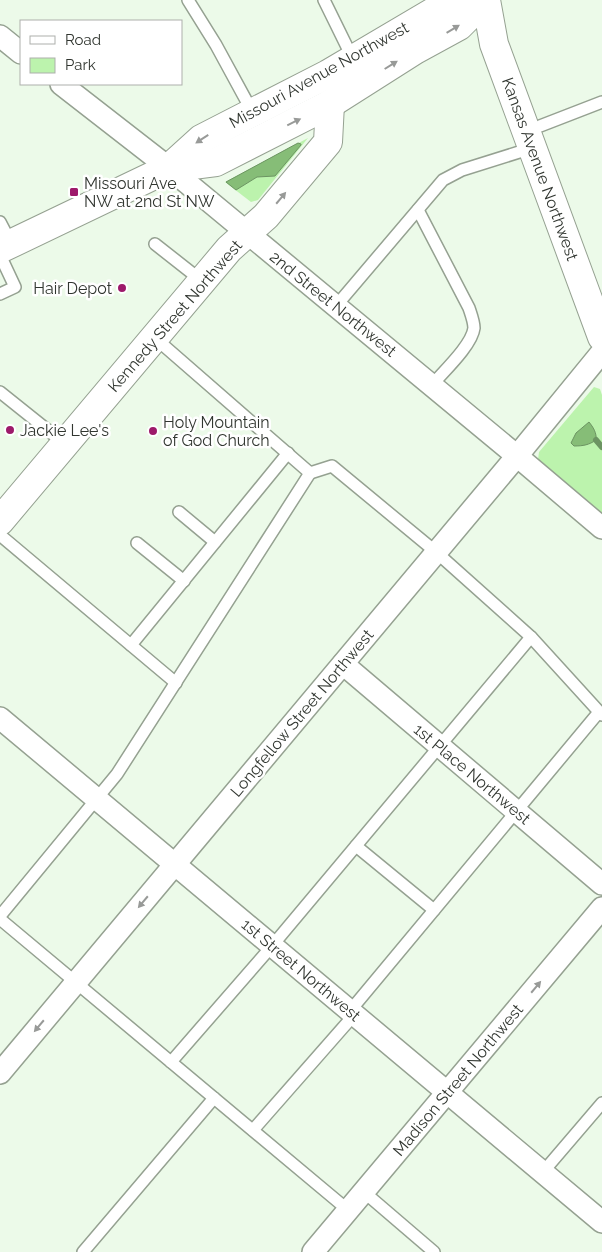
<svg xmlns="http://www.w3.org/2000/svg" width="602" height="1252" viewBox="0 0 602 1252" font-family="Raleway,sans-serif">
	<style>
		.green { fill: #bcf3ad }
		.water { fill: #86bd77; stroke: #6c9462 }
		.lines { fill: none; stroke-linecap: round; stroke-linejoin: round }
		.stream { stroke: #6c9462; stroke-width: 6 }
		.service-casing { stroke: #95a191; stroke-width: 14 }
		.minor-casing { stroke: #95a191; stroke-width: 24 }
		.tertiary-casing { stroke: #95a191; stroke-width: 30 }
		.primary-casing { stroke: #95a191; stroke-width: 30 }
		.service { stroke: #fff; stroke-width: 11 }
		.minor { stroke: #fff; stroke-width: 21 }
		.tertiary { stroke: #fff; stroke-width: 28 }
		.primary { stroke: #fff; stroke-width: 28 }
		.oneway { fill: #989a98 }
		.poi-dot { fill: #9d196a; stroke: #fff; stroke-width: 2 }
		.labels { text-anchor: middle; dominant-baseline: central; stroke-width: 5; stroke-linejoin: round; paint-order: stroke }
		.street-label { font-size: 16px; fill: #313630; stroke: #fff }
		.poi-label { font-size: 16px; fill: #313630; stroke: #fff; text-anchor: start }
	</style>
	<rect width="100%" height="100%" fill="#ecfae9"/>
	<g class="green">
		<path d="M308 138 258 200 251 202 225 182Z"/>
		<path d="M594 387 600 389 602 395V514L538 460 539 452Z"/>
	</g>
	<g class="water">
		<path d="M298 143 301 144V145L275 176 257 177 236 190 226 182Z"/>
		<path d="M589 422C593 427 597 433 596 440 589 445 583 446 574 446L571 443 576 433Z"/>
	</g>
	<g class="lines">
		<path class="stream" d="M596 440 602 447"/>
		<defs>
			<g id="service">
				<path d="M188 0 216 45 253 113"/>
				<path d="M324 0 353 59"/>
				<path d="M540 126 602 102"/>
				<path d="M418 210 469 308C471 314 474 322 474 328 472 345 444 371 432 385"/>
				<path d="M0 222 11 243"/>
				<path d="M155 244 202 281"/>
				<path d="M0 255 15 287 0 294"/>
				<path d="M336 306 443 180 462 170 532 148"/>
				<path d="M155 338 310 473 332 466 436 552 531 637 602 715"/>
				<path d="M0 392 65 444"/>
				<path d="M179 512 215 542"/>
				<path d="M0 535 176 683"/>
				<path d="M137 543 184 581"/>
				<path d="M131 645 288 453"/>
				<path d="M356 846 434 910"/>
				<path d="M0 916 117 774 310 473"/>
				<path d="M0 919 348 1210"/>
				<path d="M350 1011 599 712"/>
				<path d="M171 1062 272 946 531 637"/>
				<path d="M253 1130 354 1015"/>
				<path d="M543 1172 602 1103"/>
				<path d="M364 1192 434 1252"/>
				<path d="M83 1252 214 1098"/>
			</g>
			<g id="minor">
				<path d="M0 36 21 53"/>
				<path d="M61 84 169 168 517 456 602 528"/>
				<path d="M343 664 602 884"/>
				<path d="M0 718 602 1222"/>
				<path d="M0 1073 517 456 602 352"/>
				<path d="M313 1252 602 908"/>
			</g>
			<g id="tertiary">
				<path d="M486 0 494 44 602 337"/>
				<path d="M0 521 229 249 266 216 328 142 330 104"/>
			</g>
			<g id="primary">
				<path d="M169 168 216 162 330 104 415 50 459 26 485 0"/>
				<path d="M0 249 169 168 201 139 328 74 450 2 477 0"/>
			</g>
		</defs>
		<use href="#service" class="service-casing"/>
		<use href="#minor" class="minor-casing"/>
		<use href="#tertiary" class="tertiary-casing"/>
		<use href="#primary" class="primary-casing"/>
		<use href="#service" class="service"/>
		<use href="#minor" class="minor"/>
		<use href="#tertiary" class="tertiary"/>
		<use href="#primary" class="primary"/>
	</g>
	<defs><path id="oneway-solid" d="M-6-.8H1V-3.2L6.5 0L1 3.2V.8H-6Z" transform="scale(1.25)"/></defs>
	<g class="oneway">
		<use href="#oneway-solid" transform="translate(453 29) rotate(-31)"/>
		<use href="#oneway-solid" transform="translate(391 65) rotate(-32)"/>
		<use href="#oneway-solid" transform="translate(294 122) rotate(-26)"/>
		<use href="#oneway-solid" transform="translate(202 139) rotate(147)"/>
		<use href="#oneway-solid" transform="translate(281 198) rotate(-50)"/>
		<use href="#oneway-solid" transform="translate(143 902) rotate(130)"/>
		<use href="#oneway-solid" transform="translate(536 987) rotate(-50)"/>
		<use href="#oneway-solid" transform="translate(39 1026) rotate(130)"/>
	</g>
	<g class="poi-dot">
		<rect x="69" y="187" width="10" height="10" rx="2.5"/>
		<circle cx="122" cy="288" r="5"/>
		<circle cx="10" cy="430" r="5"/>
		<circle cx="153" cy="431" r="5"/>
	</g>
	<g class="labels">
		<g class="street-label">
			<text transform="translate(319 75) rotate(-29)">Missouri Avenue Northwest</text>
			<text transform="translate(540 169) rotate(70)">Kansas Avenue Northwest</text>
			<text transform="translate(333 304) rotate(39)">2nd Street Northwest</text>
			<text transform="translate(175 316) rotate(-49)">Kennedy Street Northwest</text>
			<text transform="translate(302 713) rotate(-50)">Longfellow Street Northwest</text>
			<text transform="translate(472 774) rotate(40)">1st Place Northwest</text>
			<text transform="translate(301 970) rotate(40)">1st Street Northwest</text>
			<text transform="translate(458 1080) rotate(-50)">Madison Street Northwest</text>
		</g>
		<g class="poi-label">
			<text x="84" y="183">Missouri Ave<tspan x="84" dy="18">NW at 2nd St NW</tspan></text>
			<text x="112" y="288" text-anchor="end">Hair Depot</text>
			<text x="163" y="422">Holy Mountain<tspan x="163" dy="18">of God Church</tspan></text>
			<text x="20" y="430">Jackie Lee's</text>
		</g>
	</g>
	<rect x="20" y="20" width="162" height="65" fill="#ffffff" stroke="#adafac"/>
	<rect x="30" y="36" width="25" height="8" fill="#ffffff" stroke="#adafac"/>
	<text x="65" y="45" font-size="15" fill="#313630">Road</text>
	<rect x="30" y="58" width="25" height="15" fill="#bcf3ad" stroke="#adafac"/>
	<text x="65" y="70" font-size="15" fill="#313630">Park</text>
</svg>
